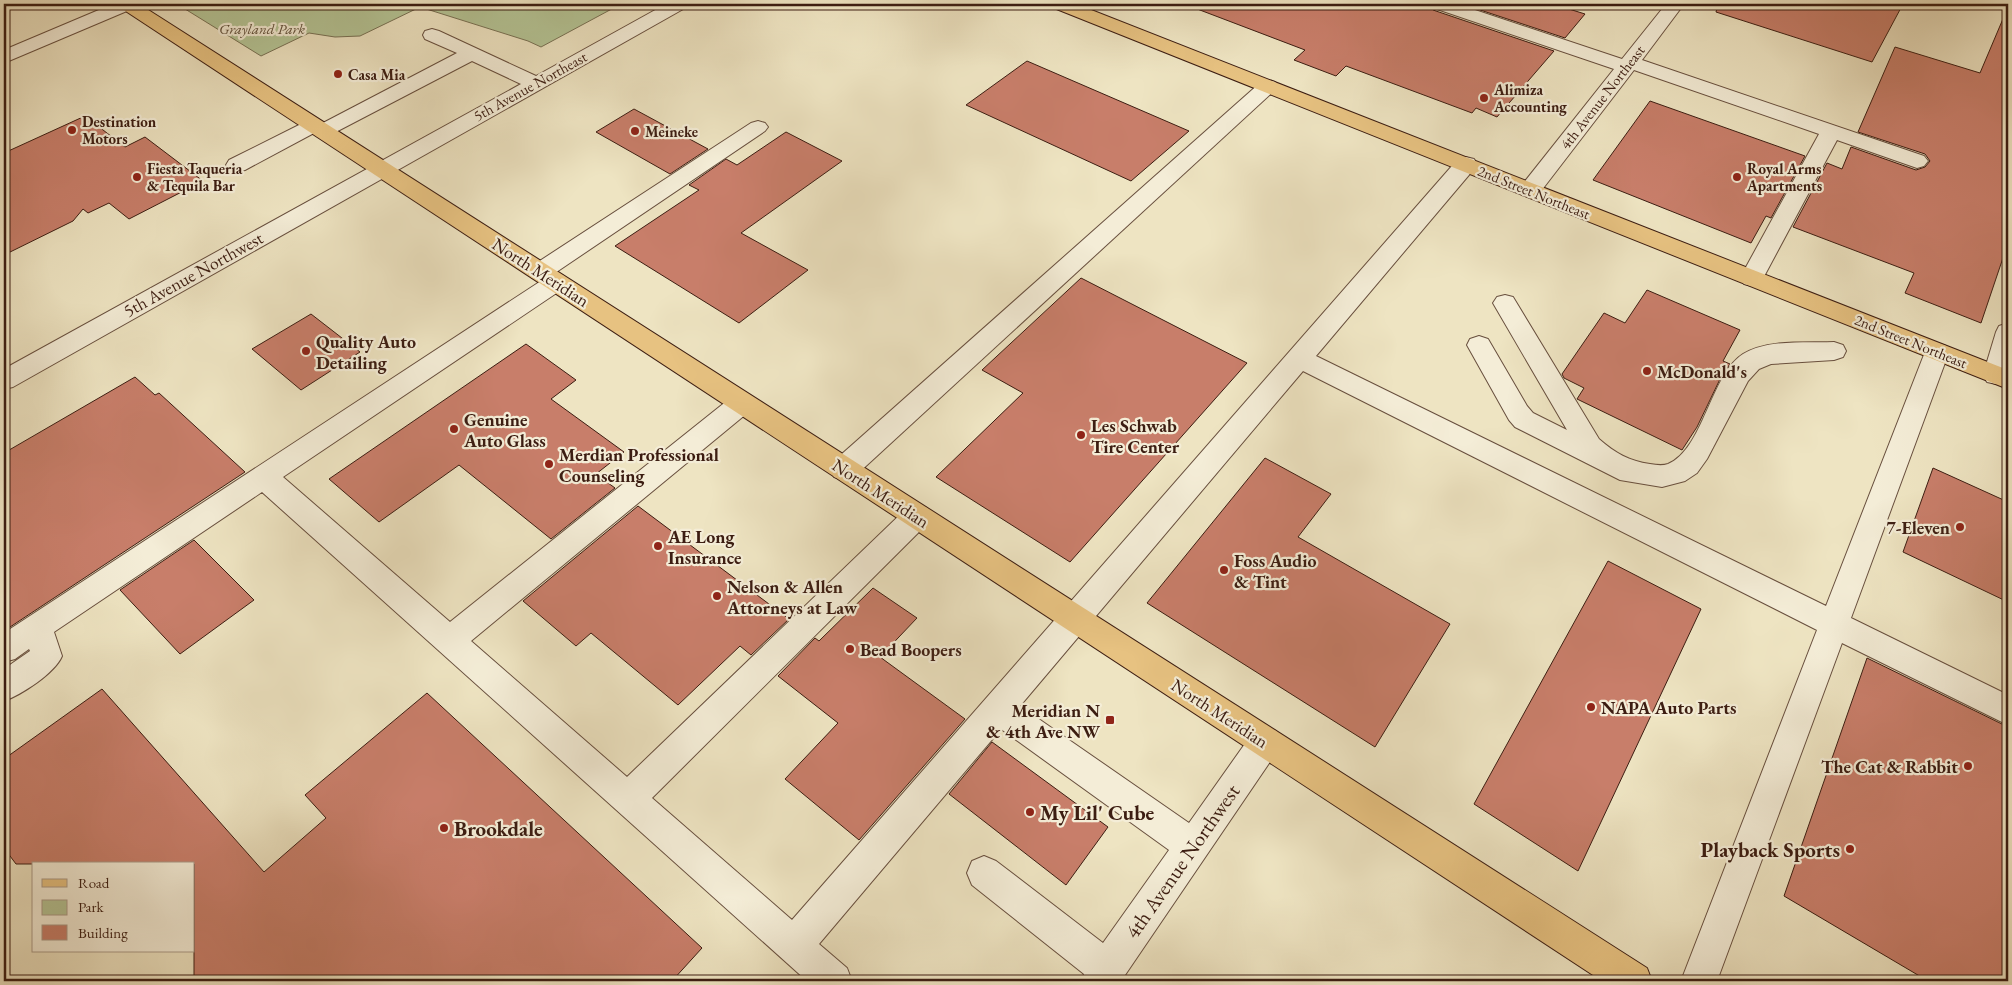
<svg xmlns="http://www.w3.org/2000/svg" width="2012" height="985" viewBox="0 0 2012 985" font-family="'EB Garamond',serif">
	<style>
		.green { fill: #b5c596; stroke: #787154 }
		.building { fill: #c87e6a; stroke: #3c1d12 }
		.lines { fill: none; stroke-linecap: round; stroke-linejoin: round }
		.minor-casing { stroke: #684f3e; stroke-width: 2 }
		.major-casing { stroke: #3c1d12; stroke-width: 2 }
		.minor { fill: #f4edd7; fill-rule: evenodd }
		.major { fill: #e7c281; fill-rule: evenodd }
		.poi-dot { fill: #8f2418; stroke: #f4edd7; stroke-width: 2 }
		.labels { text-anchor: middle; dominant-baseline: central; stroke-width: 4.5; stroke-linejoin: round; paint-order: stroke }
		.far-park-label { font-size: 15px; font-style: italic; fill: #604f3a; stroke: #f4edd7 }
		.far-poi-label { font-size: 15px; font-weight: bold; fill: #3c1d12; stroke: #f4edd7; text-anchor: start }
		.far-street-label { font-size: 15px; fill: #3c1d12; stroke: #f4edd7 }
		.street-label { font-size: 18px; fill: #3c1d12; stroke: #f4edd7 }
		.poi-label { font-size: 18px; font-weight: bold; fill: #3c1d12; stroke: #f4edd7; text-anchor: start }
		.near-poi-label { font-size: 21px; font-weight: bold; fill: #3c1d12; stroke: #f4edd7; text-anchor: start }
		.near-street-label { font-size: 21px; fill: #3c1d12; stroke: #f4edd7 }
	</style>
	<rect width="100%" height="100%" fill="#eee4c2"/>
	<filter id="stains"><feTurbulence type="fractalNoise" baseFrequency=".004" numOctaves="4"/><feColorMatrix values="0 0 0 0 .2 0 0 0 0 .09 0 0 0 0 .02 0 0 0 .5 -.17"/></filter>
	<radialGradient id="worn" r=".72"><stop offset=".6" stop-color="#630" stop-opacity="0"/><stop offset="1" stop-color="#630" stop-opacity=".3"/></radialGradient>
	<path class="green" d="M177 4H621L541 47 528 41 420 7 360 36 335 37 309 33 261 56Z"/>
	<g class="building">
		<path d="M1193 4H1429L1433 10 1554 51 1497 117 1476 108 1472 113 1346 66 1336 76 1294 60 1305 50 1192 7Z"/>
		<path d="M1462 4H1553L1585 14 1565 38Z"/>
		<path d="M1718 4H1903L1872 62 1716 12Z"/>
		<path d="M2008 7V243L1981 323 1905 293 1914 273 1793 227 1827 163 1842 169 1851 147 1916 170 1925 167 1930 161 1925 154 1858 132 1895 47 1980 73Z"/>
		<path d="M1027 61 1189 131 1131 181 966 105Z"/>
		<path d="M1650 101 1805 156 1771 218 1766 216 1751 243 1593 180Z"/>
		<path d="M634 109 708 149 670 174 596 132Z"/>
		<path d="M85 116 125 147 145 137 203 181 129 219 109 203 88 213 83 209 73 221 4 255V153Z"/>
		<path d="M786 132 842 161 741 233 808 270 739 323 615 246 699 190 689 185 726 159 737 165Z"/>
		<path d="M1081 278 1247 363 1070 562 936 477 1023 393 982 370Z"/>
		<path d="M1647 290 1740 330 1723 361 1730 364 1721 377 1697 427 1682 450 1577 399 1584 388 1564 378 1562 374 1604 313 1625 323Z"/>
		<path d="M311 314 360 352 301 390 252 349Z"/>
		<path d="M526 344 576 380 551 399 624 452 596 474 615 488 551 539 459 465 379 522 329 479Z"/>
		<path d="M135 377 155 395 159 393 245 472 4 631V453Z"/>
		<path d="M1265 458 1331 494 1298 537 1450 624 1375 747 1147 603Z"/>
		<path d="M1933 468 2008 502V602L1903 552Z"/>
		<path d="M638 506 789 619 751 655 740 646 678 705 591 633 576 646 523 601Z"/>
		<path d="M194 540 254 600 180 654 120 590Z"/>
		<path d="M1608 561 1701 609 1578 871 1474 804Z"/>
		<path d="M873 588 917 618 880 657 965 719 859 840 785 779 838 723 778 676 815 638 819 641Z"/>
		<path d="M1867 658 2008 727V981H1928L1784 896Z"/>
		<path d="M102 689 264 872 326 818 305 795 427 693 702 948 672 981H194V864H16L4 848V759Z"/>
		<path d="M992 742 1108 827 1066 885 949 794Z"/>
	</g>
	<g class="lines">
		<defs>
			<g id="minor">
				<path d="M113 4H137L134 8 4 63V50Z"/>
				<path d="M666 4H688L685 8 13 387 4 389V369L521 84 472 61 330 135 323 137 314 133 245 170 237 172 229 170 226 165 229 160 307 121 314 119 323 123 457 53 425 39 423 35 425 31 432 29 439 31 536 76Z"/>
				<path d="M1431 4H1457L1622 59 1666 4H1684L1642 60 1924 156 1928 161 1924 166 1917 168 1837 140 1760 284 1752 286 1744 284 1740 278 1819 134 1634 70 1538 195 1530 197 1522 195 1519 190 1522 185 1614 69 1434 8Z"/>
				<path d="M1268 80 1275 82 1278 86 1275 90 854 477 844 480 834 477 830 469 834 461 1261 82Z"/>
				<path d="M758 121 765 123 768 127 765 131 552 275 556 274 564 276 568 282 564 288 283 477 450 622 733 396 742 393 751 396 755 403 751 410 471 641 627 777 907 508 917 505 927 508 931 516 927 524 652 798 792 920 1458 159 1466 157 1474 159 1477 164 1474 169 1316 356 1826 606 1925 352 1928 346 1937 343 1946 346 1949 352 1851 618 2008 695V725L1842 643 1717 981H1681L1817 630 1303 371 1020 706 1189 823 1254 731 1265 727 1276 731 1281 742 1276 753 1121 981H1081L1084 974 972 885 967 873 972 861 984 856 996 861 1103 943 1169 850 1001 729 819 944 847 968 852 981H807L262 492 54 632 62 656C55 673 21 695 4 701V669L30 651 29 649 15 659 4 662V633L544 279 532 278 528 272 532 266 751 123Z"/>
				<path d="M1505 295 1513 297 1599 439C1615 453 1629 461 1650 464 1656 465 1662 466 1668 464 1703 450 1711 374 1743 354 1768 339 1806 343 1834 342L1843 345 1846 351 1843 357 1834 360 1771 364 1759 369 1748 381 1707 459 1697 473 1685 481 1662 487 1620 480 1515 427 1509 420 1467 345 1470 339 1479 336 1488 339 1527 406 1533 413 1567 430 1493 303 1497 297Z"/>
				<path d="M2008 323V376L2005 382 1996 384 1987 382 1983 375 1996 332 1999 326Z"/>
			</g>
			<g id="major">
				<path d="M118 4H139L1647 968 1652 981H1602L121 8Z"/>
				<path d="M1051 4H1076L2008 370V389L1054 8Z"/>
			</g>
		</defs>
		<use href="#minor" class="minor-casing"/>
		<use href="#major" class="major-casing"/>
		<use href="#minor" class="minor"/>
		<use href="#major" class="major"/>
	</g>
	<g class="poi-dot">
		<circle cx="338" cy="74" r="5"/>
		<circle cx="1484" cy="98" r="5"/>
		<circle cx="72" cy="130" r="5"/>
		<circle cx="635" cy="131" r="5"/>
		<circle cx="137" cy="177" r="5"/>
		<circle cx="1737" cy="177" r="5"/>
		<circle cx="306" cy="351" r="5"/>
		<circle cx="1647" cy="371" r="5"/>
		<circle cx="454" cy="429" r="5"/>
		<circle cx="1081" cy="435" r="5"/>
		<circle cx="549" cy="464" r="5"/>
		<circle cx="1960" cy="527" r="5"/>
		<circle cx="658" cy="546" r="5"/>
		<circle cx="1224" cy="570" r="5"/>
		<circle cx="717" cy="596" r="5"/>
		<circle cx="850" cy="649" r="5"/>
		<circle cx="1591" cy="707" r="5"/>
		<rect x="1105" y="715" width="10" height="10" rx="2.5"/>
		<circle cx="1968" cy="766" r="5"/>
		<circle cx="1030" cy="812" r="5"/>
		<circle cx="444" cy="828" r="5"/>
		<circle cx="1850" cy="849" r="5"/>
	</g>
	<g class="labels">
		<g class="far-park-label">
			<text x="262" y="28">Grayland Park</text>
		</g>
		<g class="far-poi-label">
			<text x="348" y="74">Casa Mia</text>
			<text x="1494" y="89">Alimiza<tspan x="1494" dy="17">Accounting</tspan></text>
			<text x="82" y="121">Destination<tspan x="82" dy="17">Motors</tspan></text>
			<text x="645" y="131">Meineke</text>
			<text x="147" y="168">Fiesta Taqueria<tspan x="147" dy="17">&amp; Tequila Bar</tspan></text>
			<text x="1747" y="168">Royal Arms<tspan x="1747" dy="17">Apartments</tspan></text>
		</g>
		<g class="far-street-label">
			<text transform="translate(530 86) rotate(-29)">5th Avenue Northeast</text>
			<text transform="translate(1602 97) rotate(-52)">4th Avenue Northeast</text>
			<text transform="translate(1534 192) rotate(22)">2nd Street Northeast</text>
			<text transform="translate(1911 341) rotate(22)">2nd Street Northeast</text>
		</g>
		<g class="street-label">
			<text transform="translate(541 272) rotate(33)">North Meridian</text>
			<text transform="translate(193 274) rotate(-29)">5th Avenue Northwest</text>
			<text transform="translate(881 493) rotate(33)">North Meridian</text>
			<text transform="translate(1220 713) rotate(33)">North Meridian</text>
		</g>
		<g class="poi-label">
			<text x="316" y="341">Quality Auto<tspan x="316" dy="21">Detailing</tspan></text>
			<text x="1657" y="371">McDonald's</text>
			<text x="464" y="419">Genuine<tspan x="464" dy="21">Auto Glass</tspan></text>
			<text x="1091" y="425">Les Schwab<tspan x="1091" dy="21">Tire Center</tspan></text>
			<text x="559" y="454">Merdian Professional<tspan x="559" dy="21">Counseling</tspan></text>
			<text x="1950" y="527" text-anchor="end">7-Eleven</text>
			<text x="668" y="536">AE Long<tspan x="668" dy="21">Insurance</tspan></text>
			<text x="1234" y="560">Foss Audio<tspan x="1234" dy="21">&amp; Tint</tspan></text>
			<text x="727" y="586">Nelson &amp; Allen<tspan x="727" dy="21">Attorneys at Law</tspan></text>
			<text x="860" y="649">Bead Boopers</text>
			<text x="1601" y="707">NAPA Auto Parts</text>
			<text x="1100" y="710" text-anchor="end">Meridian N<tspan x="1100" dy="21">&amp; 4th Ave NW</tspan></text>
			<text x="1958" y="766" text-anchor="end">The Cat &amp; Rabbit</text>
		</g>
		<g class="near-poi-label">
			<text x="1040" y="812">My Lil' Cube</text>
			<text x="454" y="828">Brookdale</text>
			<text x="1840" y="849" text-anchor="end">Playback Sports</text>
		</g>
		<g class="near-street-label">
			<text transform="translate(1182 861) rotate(-55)">4th Avenue Northwest</text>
		</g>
	</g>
	<rect width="2012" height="985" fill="none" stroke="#eee4c2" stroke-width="20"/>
	<rect x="5" y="5" width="2002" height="975" fill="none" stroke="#3c1d12" stroke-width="2.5"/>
	<rect x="10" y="10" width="1992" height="965" fill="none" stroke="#3c1d12"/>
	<rect x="32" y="862" width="162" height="90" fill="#f4edd7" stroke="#aa9a88"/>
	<rect x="42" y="879" width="25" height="8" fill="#e7c281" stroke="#aa9a88"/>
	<text x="78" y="888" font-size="15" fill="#3c1d12">Road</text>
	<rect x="42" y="900" width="25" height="15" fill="#b5c596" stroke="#aa9a88"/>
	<text x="78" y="912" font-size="15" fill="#3c1d12">Park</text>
	<rect x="42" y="925" width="25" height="15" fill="#c87e6a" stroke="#aa9a88"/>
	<text x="78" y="938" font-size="15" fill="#3c1d12">Building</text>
	<rect width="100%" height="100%" filter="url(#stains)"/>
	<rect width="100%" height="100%" fill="url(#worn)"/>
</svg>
